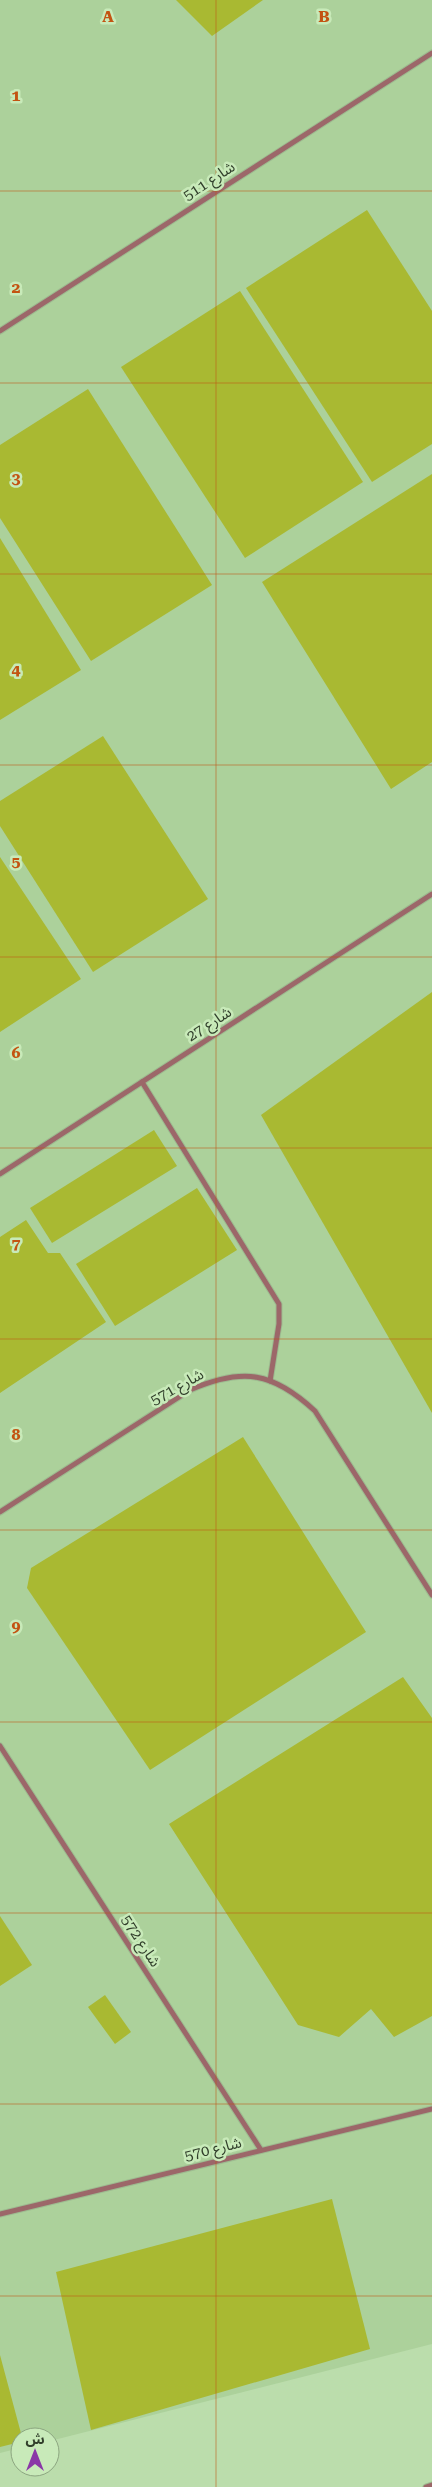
<svg xmlns="http://www.w3.org/2000/svg" width="432" height="2487" viewBox="0 0 432 2487" font-family="'Roboto Serif','Noto Sans Arabic',serif">
	<style>
		.built { fill: #acd19b }
		.building { fill: #a9b932 }
		.lines { fill: none; stroke-linecap: round; stroke-linejoin: round }
		.street-casing { stroke: #9dba90; stroke-width: 7 }
		.street { stroke: #9c6769; stroke-width: 5 }
		.grid { fill: none; stroke: #c35412; stroke-width: 1; stroke-opacity: 0.55 }
		.labels { text-anchor: middle; dominant-baseline: central; stroke-width: 5; stroke-linejoin: round; paint-order: stroke }
		.street-label { font-size: 15px; fill: #313f2b; stroke: #c8eab9 }
		.grid-label { font-size: 16px; text-anchor: middle; font-weight: bold; fill: #c35412; stroke: #c8eab9; stroke-width: 5; stroke-linejoin: round; paint-order: stroke }
	</style>
	<rect width="100%" height="100%" fill="#bbddac"/>
	<path class="built" d="M0 0H432V2344L50 2441V2437H20V2448L0 2453Z"/>
	<g class="building">
		<path d="M176 0H263L212 36Z"/>
		<path d="M367 210 432 311V444L372 482 246 288Z"/>
		<path d="M240 291 363 482 245 558 121 367Z"/>
		<path d="M88 389 212 585 91 661 0 518V445Z"/>
		<path d="M432 474V762L391 789 262 582Z"/>
		<path d="M0 538 81 670 0 720Z"/>
		<path d="M103 736 208 899 93 972 0 826V801Z"/>
		<path d="M0 857 81 979 0 1032Z"/>
		<path d="M432 992V1413L261 1115Z"/>
		<path d="M154 1130 177 1166 52 1243 30 1208Z"/>
		<path d="M197 1188 237 1250 115 1326 76 1264Z"/>
		<path d="M26 1220 48 1253H60L106 1322 0 1393V1237Z"/>
		<path d="M243 1437 366 1632 150 1770 27 1588 31 1568Z"/>
		<path d="M403 1677 432 1718V2016L394 2037 371 2009 339 2037 298 2025 169 1824Z"/>
		<path d="M0 1916 32 1965 0 1986Z"/>
		<path d="M105 1995 131 2032 115 2044 88 2007Z"/>
		<path d="M332 2199 370 2349 91 2430 56 2272Z"/>
		<path d="M0 2355 22 2437H20V2442L0 2447Z"/>
	</g>
	<g class="lines">
		<defs>
			<g id="street">
				<path d="M0 331 432 53"/>
				<path d="M142 1082 279 1304V1324L270 1381"/>
				<path d="M0 1174 432 894"/>
				<path d="M0 1512 190 1390C243 1367 273 1372 315 1411L432 1595"/>
				<path d="M0 1746 261 2150"/>
				<path d="M0 2214 432 2109"/>
				<path d="M426 2487 432 2485"/>
			</g>
		</defs>
		<use href="#street" class="street-casing"/>
		<use href="#street" class="street"/>
	</g>
	<path class="grid" d="M216 0V2487M0 191H432M0 383H432M0 574H432M0 765H432M0 957H432M0 1148H432M0 1339H432M0 1530H432M0 1722H432M0 1913H432M0 2104H432M0 2296H432"/>
	<g class="labels">
		<g class="street-label">
			<text transform="translate(209 181) rotate(-33)">شارع 511</text>
			<text transform="translate(209 1024) rotate(-33)">شارع 27</text>
			<text transform="translate(177 1387) rotate(-29)">شارع 571</text>
			<text transform="translate(141 1941) rotate(57)">شارع 572</text>
			<text transform="translate(213 2149) rotate(-14)">شارع 570</text>
		</g>
	</g>
	<g class="grid-label">
		<text x="108" y="22">A</text>
		<text x="324" y="22">B</text>
		<text x="16" y="101">1</text>
		<text x="16" y="293">2</text>
		<text x="16" y="484">3</text>
		<text x="16" y="675">4</text>
		<text x="16" y="867">5</text>
		<text x="16" y="1058">6</text>
		<text x="16" y="1249">7</text>
		<text x="16" y="1440">8</text>
		<text x="16" y="1632">9</text>
	</g>
	<g transform="translate(35 2452)"><circle r="24" fill="#c8eab9" stroke="#8ca680"/>
	<path d="M0-4L9 19L0 12L-9 19Z" fill="#8a38a7"/>
	<text y="-8" font-size="14" font-weight="bold" text-anchor="middle" fill="#313f2b">ش</text>
	</g>
</svg>
